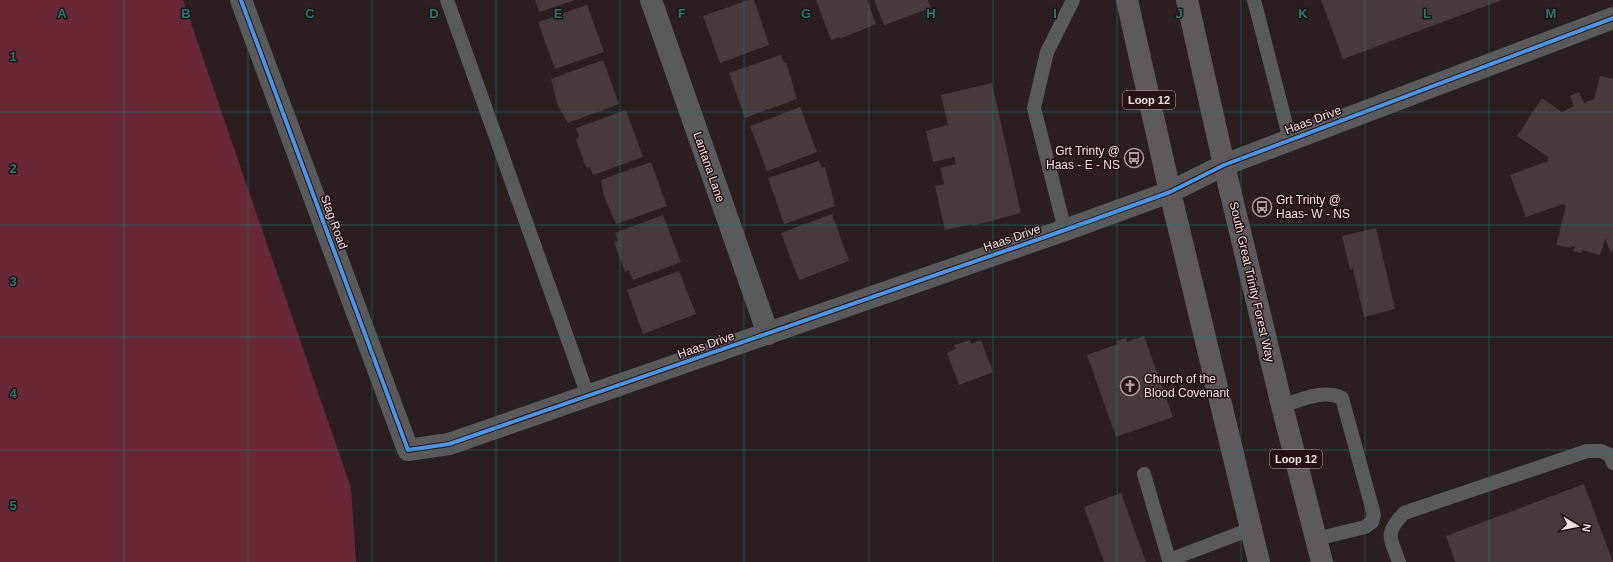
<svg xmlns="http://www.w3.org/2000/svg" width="1613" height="562" viewBox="0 0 1613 562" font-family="Arial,sans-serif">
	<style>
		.forest { fill: #692836 }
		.building { fill: #463a3c }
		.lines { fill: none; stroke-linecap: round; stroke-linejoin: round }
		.lane { stroke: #5a595b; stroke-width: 14 }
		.street { stroke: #5a595b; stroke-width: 22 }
		.primary { stroke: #5d595c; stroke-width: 22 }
		.cycleway-casing { stroke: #261014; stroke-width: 6 }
		.cycleway { stroke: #4d94e3; stroke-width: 4 }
		.grid { fill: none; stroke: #1a7b74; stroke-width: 1; stroke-opacity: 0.55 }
		.labels { text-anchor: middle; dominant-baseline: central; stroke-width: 3; stroke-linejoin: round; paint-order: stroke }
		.shield { fill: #261014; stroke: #b6a3a6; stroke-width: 1 }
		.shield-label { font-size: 11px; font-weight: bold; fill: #f3e2e4 }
		.street-label { font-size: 12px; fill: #f3e2e4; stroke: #261014 }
		.poi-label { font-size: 12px; fill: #f3e2e4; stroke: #261014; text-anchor: start }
		.grid-label { font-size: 13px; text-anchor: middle; font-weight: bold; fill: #1a7b74; stroke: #261014; stroke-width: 3; stroke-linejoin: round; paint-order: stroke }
	</style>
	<rect width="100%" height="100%" fill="#2b1e20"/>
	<path class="forest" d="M0 0H183L351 488 356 562H0Z"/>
	<g class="building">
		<path d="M535 0H575L539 12Z"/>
		<path d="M748 0H754L769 45 720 63 703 16Z"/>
		<path d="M816 0H867L876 24 840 39 839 37 831 40Z"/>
		<path d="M874 0H928L931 8 884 25Z"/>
		<path d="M1321 0H1502L1343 59Z"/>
		<path d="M587 5 604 52 555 69 538 22Z"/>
		<path d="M781 55 784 63 786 62 797 99 745 118 729 73Z"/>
		<path d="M603 60 619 104 568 123 558 106 551 79Z"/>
		<path d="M1600 76 1613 79V250L1610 251 1605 238 1600 255 1582 250V253L1573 251 1575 247 1571 246V248L1556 245 1566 206 1563 204 1526 217 1510 175 1548 161V157L1517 136 1542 98 1562 112 1574 106 1570 96 1579 92 1584 103 1594 99Z"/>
		<path d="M992 83 1021 213 972 226V224L945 230 935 186 944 184 940 168 956 164 954 157 933 162 926 131 948 125 941 95Z"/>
		<path d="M800 107 817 152 767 171 750 126Z"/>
		<path d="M626 110 643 157 593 175 590 167 586 168 576 139 579 137 576 128Z"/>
		<path d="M819 161 822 168 825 167 835 206 784 224 768 178Z"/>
		<path d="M651 162 667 206 616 224 604 196 601 180Z"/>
		<path d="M832 214 849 261 799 280 781 233Z"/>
		<path d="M663 215 681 262 633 280 629 270 625 272 614 242 618 241 615 233Z"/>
		<path d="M1376 228 1395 309 1364 317 1353 269 1350 270 1342 236Z"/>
		<path d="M679 271 696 314 643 334 627 290Z"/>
		<path d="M1144 336 1173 417 1116 437 1087 355 1118 344 1117 341 1126 338 1127 342Z"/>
		<path d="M970 340 971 344 981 340 993 372 959 385 947 353 956 349 954 345Z"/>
		<path d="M1584 484 1613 562H1455L1446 536Z"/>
		<path d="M1121 493 1146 562H1104L1084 507Z"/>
	</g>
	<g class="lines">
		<g class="lane">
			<path d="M447 0 588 396"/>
			<path d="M1254 0 1290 140"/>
			<path d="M1065 230 1034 108 1047 52 1073 0"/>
			<path d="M1282 406C1300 400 1324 389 1342 398L1374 515 1372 522 1365 527 1316 539"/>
			<path d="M1144 474 1169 560 1251 529"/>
			<path d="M1399 562C1390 537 1384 534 1404 513L1587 451H1601L1610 455 1613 463"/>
		</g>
		<g class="street">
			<path d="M241 0 408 450 449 444 1065 230 1170 192 1224 165 1613 18"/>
			<path d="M651 0 768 334"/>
		</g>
		<g class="primary">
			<path d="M1127 0 1170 192 1259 562"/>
			<path d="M1187 0 1224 165 1282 406 1322 562"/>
		</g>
		<defs>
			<path id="cycleway" d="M241 0 408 450 449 444 1065 230 1170 192 1224 165 1613 18"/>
		</defs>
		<use href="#cycleway" class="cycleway-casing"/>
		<use href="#cycleway" class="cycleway"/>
	</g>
	<path class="grid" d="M124 0V562M248 0V562M372 0V562M496 0V562M620 0V562M744 0V562M869 0V562M993 0V562M1117 0V562M1241 0V562M1365 0V562M1489 0V562M0 112H1613M0 225H1613M0 337H1613M0 450H1613"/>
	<defs>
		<symbol id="bus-ring" viewBox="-11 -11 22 22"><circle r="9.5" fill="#261014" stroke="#ad9d9f" stroke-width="1.5"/><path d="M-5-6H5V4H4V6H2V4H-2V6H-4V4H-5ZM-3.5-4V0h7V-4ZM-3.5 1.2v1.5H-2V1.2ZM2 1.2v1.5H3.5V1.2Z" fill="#ad9d9f"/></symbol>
		<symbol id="church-ring" viewBox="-11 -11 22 22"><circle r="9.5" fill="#261014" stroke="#ad9d9f" stroke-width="1.5"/><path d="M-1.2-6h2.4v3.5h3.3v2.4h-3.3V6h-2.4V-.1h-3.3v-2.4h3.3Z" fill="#ad9d9f"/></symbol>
	</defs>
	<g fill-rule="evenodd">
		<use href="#bus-ring" x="1123" y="147" width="22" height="22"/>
		<use href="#bus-ring" x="1251" y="196" width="22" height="22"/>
		<use href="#church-ring" x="1119" y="375" width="22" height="22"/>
	</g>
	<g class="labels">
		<g class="shield">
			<rect x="1123" y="91" width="52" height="18" rx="3"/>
			<rect x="1270" y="450" width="52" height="18" rx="3"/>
		</g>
		<g class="shield-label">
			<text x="1149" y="100">Loop 12</text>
			<text x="1296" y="459">Loop 12</text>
		</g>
		<g class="street-label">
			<text transform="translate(1313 120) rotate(-21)">Haas Drive</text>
			<text transform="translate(709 167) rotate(71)">Lantana Lane</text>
			<text transform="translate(334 222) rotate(70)">Stag Road</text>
			<text transform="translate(1012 238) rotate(-19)">Haas Drive</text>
			<text transform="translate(1252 282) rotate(77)">South Great Trinity Forest Way</text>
			<text transform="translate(706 345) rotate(-19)">Haas Drive</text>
		</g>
		<g class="poi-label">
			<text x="1120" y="151" text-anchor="end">Grt Trinty @<tspan x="1120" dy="14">Haas - E - NS</tspan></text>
			<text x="1276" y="200">Grt Trinty @<tspan x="1276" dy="14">Haas- W - NS</tspan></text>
			<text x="1144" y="379">Church of the<tspan x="1144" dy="14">Blood Covenant</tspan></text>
		</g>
	</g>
	<g class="grid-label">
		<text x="62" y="18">A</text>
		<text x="186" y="18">B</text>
		<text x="310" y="18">C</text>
		<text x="434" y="18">D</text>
		<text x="558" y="18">E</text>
		<text x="682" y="18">F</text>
		<text x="806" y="18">G</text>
		<text x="931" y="18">H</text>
		<text x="1055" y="18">I</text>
		<text x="1179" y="18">J</text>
		<text x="1303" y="18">K</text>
		<text x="1427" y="18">L</text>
		<text x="1551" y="18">M</text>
		<text x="13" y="61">1</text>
		<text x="13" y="173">2</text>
		<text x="13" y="286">3</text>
		<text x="13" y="398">4</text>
		<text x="13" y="510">5</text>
	</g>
	<g transform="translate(1577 526) rotate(100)" stroke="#261014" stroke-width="3" paint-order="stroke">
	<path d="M0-3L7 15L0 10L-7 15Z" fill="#f3e2e4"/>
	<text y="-6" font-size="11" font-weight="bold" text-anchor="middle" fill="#f3e2e4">N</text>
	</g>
</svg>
